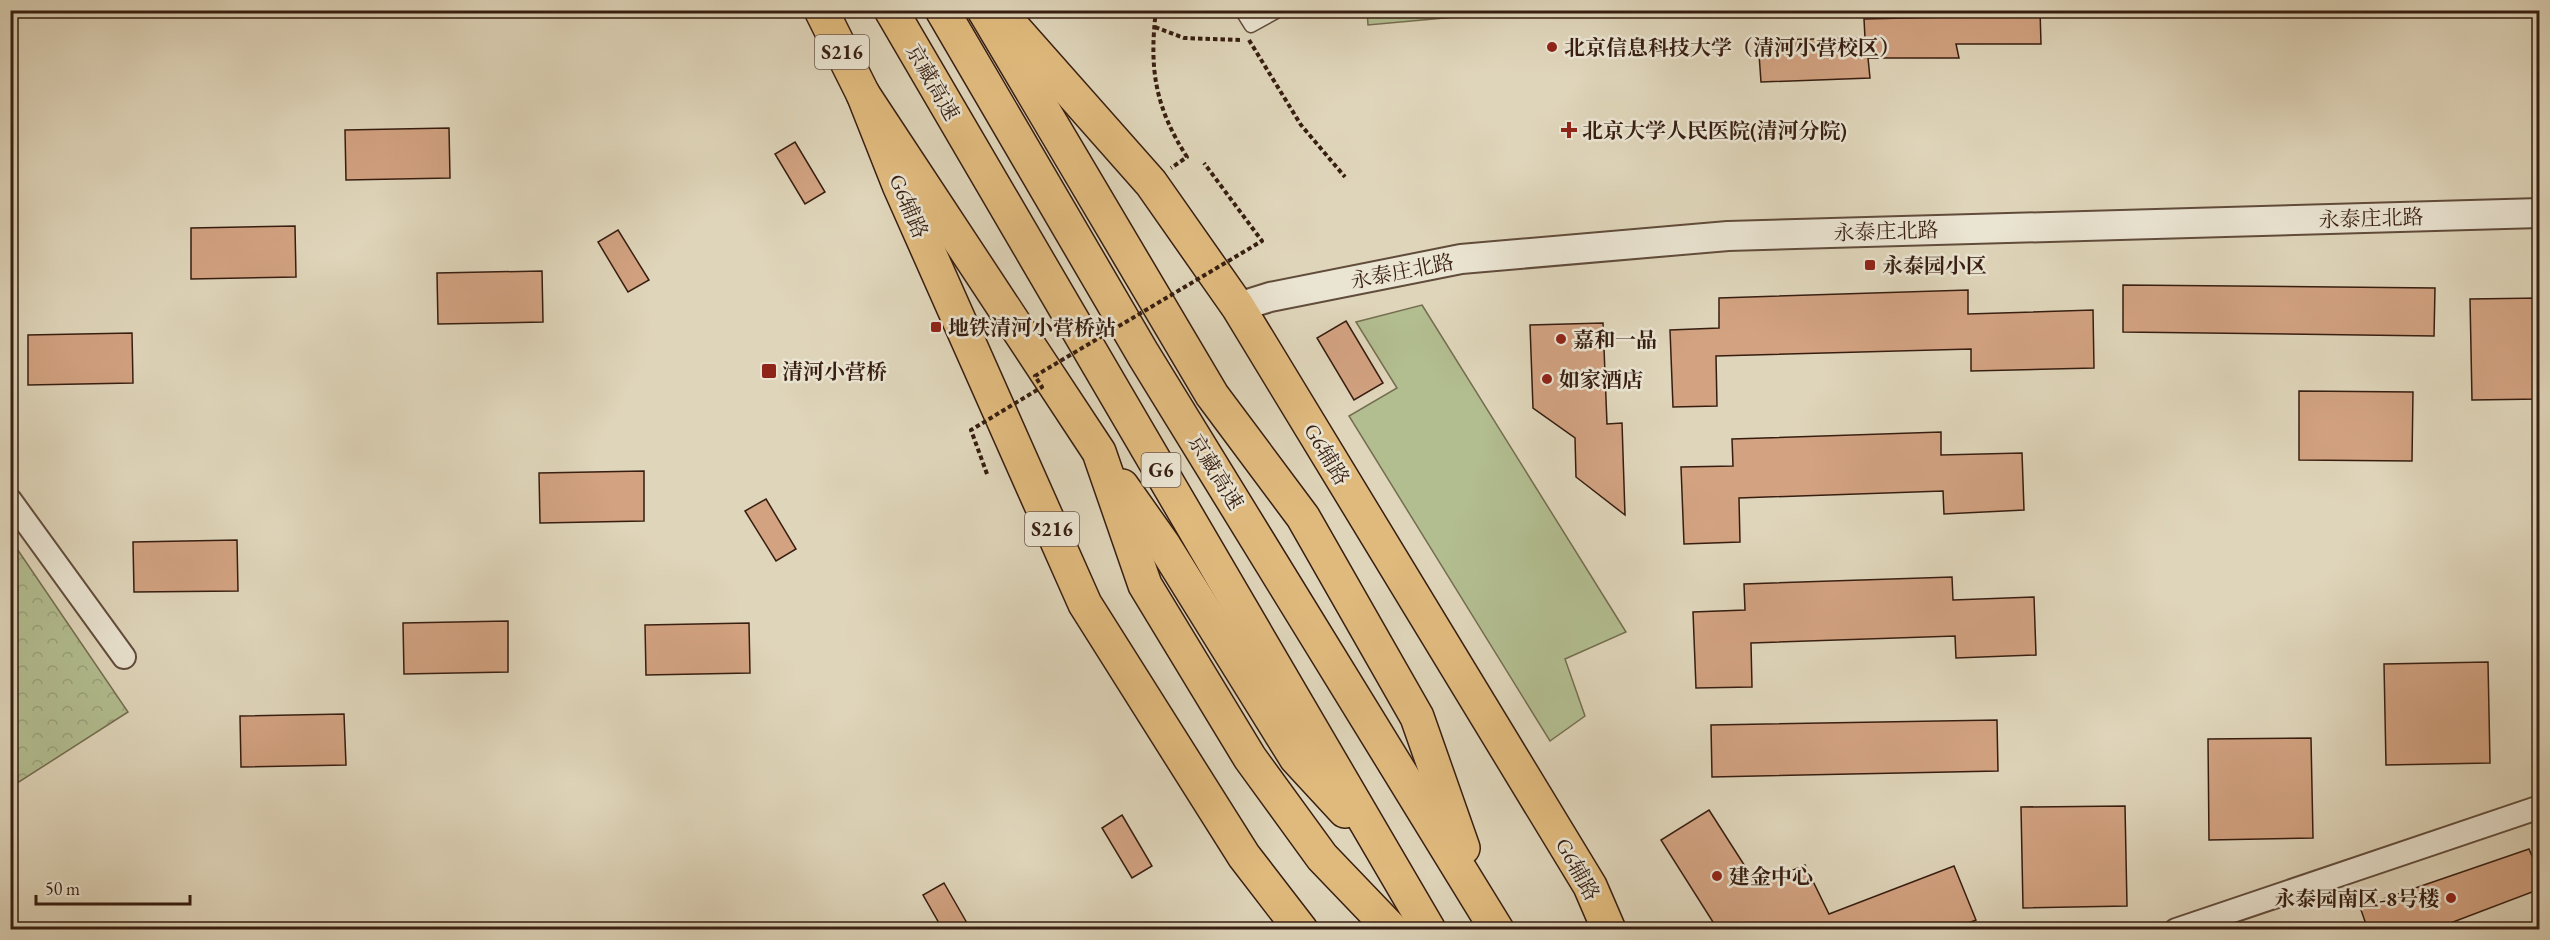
<svg xmlns="http://www.w3.org/2000/svg" width="2550" height="940" viewBox="0 0 2550 940" font-family="'EB Garamond','Noto Serif SC',serif">
	<style>
		.grass { fill: #b2bd90; stroke: #746e50; stroke-width: 1.5 }
		.park { fill: url(#park-crowns); stroke: #746e50; stroke-width: 1.5 }
		.building { fill: #d2a281; stroke: #371e11; stroke-width: 1.5 }
		.lines { fill: none; stroke-linecap: round; stroke-linejoin: round }
		.service-casing { stroke: #614c3b; stroke-width: 15 }
		.minor-casing { stroke: #614c3b; stroke-width: 26 }
		.tertiary-casing { stroke: #614c3b; stroke-width: 32 }
		.primary-casing { stroke: #371e11; stroke-width: 36 }
		.motorway-casing { stroke: #371e11; stroke-width: 36 }
		.path { stroke: #371e11; stroke-width: 4; stroke-dasharray: 4.5 3; stroke-linecap: butt }
		.service { stroke: #eae4d2; stroke-width: 12 }
		.minor { stroke: #eae4d2; stroke-width: 22 }
		.tertiary { stroke: #eae4d2; stroke-width: 28 }
		.primary { stroke: #e0ba7d; stroke-width: 33 }
		.motorway { stroke: #e0ba7d; stroke-width: 33 }
		.path-bridge { stroke: #371e11; stroke-width: 4; stroke-dasharray: 4.5 3; stroke-linecap: butt }
		.poi-dot { fill: #8f2418; stroke: #eae4d2; stroke-width: 2 }
		.labels { text-anchor: middle; dominant-baseline: central; stroke-width: 5; stroke-linejoin: round; paint-order: stroke }
		.shield { fill: #eae4d2; stroke: #6d594b; stroke-width: 1.5 }
		.shield-label { font-size: 20px; font-weight: bold; fill: #371e11 }
		.poi-label { font-size: 21px; font-weight: bold; fill: #371e11; stroke: #eae4d2; text-anchor: start }
		.street-label { font-size: 21px; fill: #371e11; stroke: #eae4d2 }
	</style>
	<defs>
		<pattern id="park-crowns" width="20" height="18" patternUnits="userSpaceOnUse" patternTransform="scale(1.5)"><rect width="20" height="18" fill="#b2bd90"/><path d="M2 6a3 3 0 1 1 6 0M12 15a3 3 0 1 1 6 0" fill="none" stroke="#9aa27b"/></pattern>
	</defs>
	<rect width="100%" height="100%" fill="#dfd5ba"/>
	<filter id="stains"><feTurbulence type="fractalNoise" baseFrequency=".00333" numOctaves="4"/><feColorMatrix values="0 0 0 0 .2 0 0 0 0 .09 0 0 0 0 .02 0 0 0 .5 -.17"/></filter>
	<radialGradient id="worn" r=".72"><stop offset=".6" stop-color="#630" stop-opacity="0"/><stop offset="1" stop-color="#630" stop-opacity=".3"/></radialGradient>
	<g class="grass">
		<path d="M1367 11H1466V16L1368 25Z"/>
		<path d="M1422 305 1626 632 1565 659 1585 716 1550 741 1349 416 1397 388 1356 322Z"/>
	</g>
	<path class="park" d="M11 540 128 712 11 787H10Z"/>
	<g class="building">
		<path d="M1946 10H2040L2041 44H1956L1959 58H1868L1870 78 1761 82 1758 40 1865 38 1864 19 1946 17Z"/>
		<path d="M449 128 450 178 346 180 345 130Z"/>
		<path d="M795 142 825 192 805 204 775 154Z"/>
		<path d="M295 226 296 277 191 279V228Z"/>
		<path d="M618 230 649 280 628 292 598 242Z"/>
		<path d="M542 271 543 322 438 324 437 273Z"/>
		<path d="M2123 285 2435 288 2434 336 2123 332Z"/>
		<path d="M1968 290V314L2093 310 2094 368 1971 371V349L1716 356 1717 406 1673 407 1670 330 1719 328V298Z"/>
		<path d="M2540 298V399L2472 400 2470 299Z"/>
		<path d="M1346 321 1383 383 1354 400 1317 338Z"/>
		<path d="M1603 323 1607 424 1622 423 1625 515 1576 477 1575 438 1533 408 1530 325Z"/>
		<path d="M132 333 133 383 28 385V335Z"/>
		<path d="M2299 391 2413 392 2412 461 2299 460Z"/>
		<path d="M1941 432V455L2022 453 2024 510 1944 514 1943 491 1739 498 1740 542 1684 544 1681 467 1733 466 1732 439Z"/>
		<path d="M644 471V521L540 523 539 473Z"/>
		<path d="M766 499 796 549 776 561 745 511Z"/>
		<path d="M237 540 238 591 134 592 133 542Z"/>
		<path d="M1952 577 1953 600 2034 597 2036 655 1956 658 1955 636 1751 643 1752 687 1696 688 1693 612 1745 610 1744 584Z"/>
		<path d="M508 621V672L404 674 403 623Z"/>
		<path d="M749 623 750 673 646 675 645 625Z"/>
		<path d="M2488 662 2490 763 2386 765 2384 664Z"/>
		<path d="M344 714 346 765 241 767 240 716Z"/>
		<path d="M1997 720 1998 771 1712 777 1711 725Z"/>
		<path d="M2311 738 2313 838 2209 840 2208 739Z"/>
		<path d="M2125 806 2127 906 2023 908 2021 807Z"/>
		<path d="M1709 810 1757 885 1805 865 1829 914 1954 866 1976 920 1950 930H1718L1661 840Z"/>
		<path d="M1122 815 1152 866 1132 878 1102 828Z"/>
		<path d="M2529 849 2540 875V889L2432 930H2368L2360 907Z"/>
		<path d="M944 883 971 930H943L923 895Z"/>
	</g>
	<g class="lines">
		<defs>
			<path id="service" d="M1241 10 1251 26 1280 10"/>
			<g id="minor">
				<path d="M10 500 124 657"/>
				<path d="M2176 930 2540 807"/>
			</g>
			<path id="tertiary" d="M1238 307 1270 297 1461 259 1728 236 2540 213"/>
			<g id="primary">
				<path d="M821 10 863 94 899 185 1085 604 1244 856 1301 930"/>
				<path d="M998 10 1151 183 1238 307 1590 886 1609 930"/>
			</g>
			<g id="motorway">
				<path d="M891 10 1429 930"/>
				<path d="M942 10 1143 354 1497 930"/>
				<path d="M984 10 1212 395 1303 517 1417 717 1463 848"/>
				<path d="M863 94 1099 452 1145 585 1250 758 1322 857 1392 930"/>
				<path d="M1122 486 1163 544 1296 758 1345 811"/>
			</g>
		</defs>
		<use href="#service" class="service-casing"/>
		<use href="#minor" class="minor-casing"/>
		<use href="#tertiary" class="tertiary-casing"/>
		<use href="#primary" class="primary-casing"/>
		<use href="#motorway" class="motorway-casing"/>
		<g class="path">
			<path d="M1156 10C1149 69 1155 107 1187 157L1171 168"/>
			<path d="M1155 27 1184 38 1242 40"/>
			<path d="M1249 40 1301 125 1345 177"/>
		</g>
		<use href="#service" class="service"/>
		<use href="#minor" class="minor"/>
		<use href="#tertiary" class="tertiary"/>
		<use href="#primary" class="primary"/>
		<use href="#motorway" class="motorway"/>
		<path class="path-bridge" d="M987 474 971 430 1042 387 1035 376 1262 241 1204 163"/>
	</g>
	<g class="poi-dot">
		<circle cx="1552" cy="47" r="6"/>
		<path d="M1566 121h6v6h6v6h-6v6h-6v-6h-6v-6h6z"/>
		<rect x="1864" y="259" width="12" height="12" rx="3"/>
		<rect x="930" y="321" width="12" height="12" rx="3"/>
		<circle cx="1561" cy="339" r="6"/>
		<rect x="761" y="363" width="16" height="16" rx="3"/>
		<circle cx="1547" cy="379" r="6"/>
		<circle cx="1717" cy="876" r="6"/>
		<circle cx="2451" cy="898" r="6"/>
	</g>
	<g class="labels">
		<g class="shield">
			<rect x="815" y="35" width="54" height="34" rx="4.5"/>
			<rect x="1141.5" y="453" width="39" height="34" rx="4.5"/>
			<rect x="1025" y="512" width="54" height="34" rx="4.5"/>
		</g>
		<g class="shield-label">
			<text x="842" y="52">S216</text>
			<text x="1161" y="470">G6</text>
			<text x="1052" y="529">S216</text>
		</g>
		<g class="poi-label">
			<text x="1564" y="47">北京信息科技大学（清河小营校区）</text>
			<text x="1582" y="130">北京大学人民医院(清河分院)</text>
			<text x="1882" y="265">永泰园小区</text>
			<text x="948" y="327">地铁清河小营桥站</text>
			<text x="1573" y="339">嘉和一品</text>
			<text x="782" y="371">清河小营桥</text>
			<text x="1559" y="379">如家酒店</text>
			<text x="1729" y="876">建金中心</text>
			<text x="2439" y="898" text-anchor="end">永泰园南区-8号楼</text>
		</g>
		<g class="street-label">
			<text transform="translate(933 82) rotate(60)">京藏高速</text>
			<text transform="translate(909 206) rotate(67)">G6辅路</text>
			<text transform="translate(2371 218) rotate(-2)">永泰庄北路</text>
			<text transform="translate(1886 231) rotate(-2)">永泰庄北路</text>
			<text transform="translate(1402 271) rotate(-11)">永泰庄北路</text>
			<text transform="translate(1327 454) rotate(59)">G6辅路</text>
			<text transform="translate(1216 472) rotate(58)">京藏高速</text>
			<text transform="translate(1578 869) rotate(61)">G6辅路</text>
		</g>
	</g>
	<rect width="2550" height="940" fill="none" stroke="#dfd5ba" stroke-width="36"/>
	<rect x="12" y="12" width="2526" height="916" fill="none" stroke="#371e11" stroke-width="3"/>
	<rect x="18" y="18" width="2514" height="904" fill="none" stroke="#371e11" stroke-width="1.5"/>
	<path d="M36 895v9h154v-9" fill="none" stroke="#371e11" stroke-width="3"/>
	<text x="45" y="895" font-size="18" fill="#371e11" stroke="#eae4d2" stroke-width="4.5" paint-order="stroke">50 m</text>
	<rect width="100%" height="100%" filter="url(#stains)"/>
	<rect width="100%" height="100%" fill="url(#worn)"/>
</svg>
